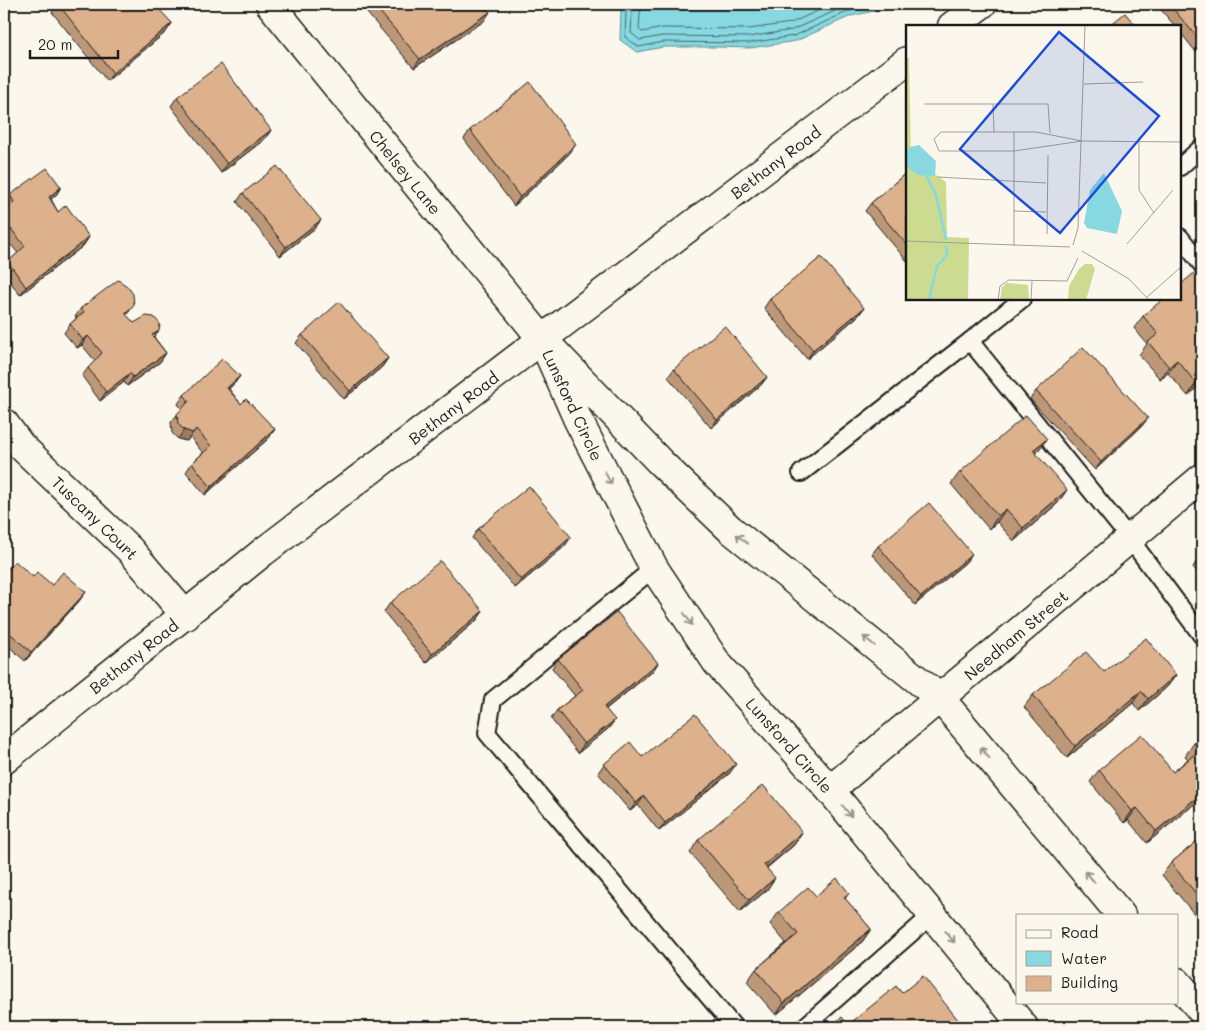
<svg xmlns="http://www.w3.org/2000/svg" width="1206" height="1031" viewBox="0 0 1206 1031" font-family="Mali,sans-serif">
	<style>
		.water { fill: #87d8e0; stroke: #5c8d92 }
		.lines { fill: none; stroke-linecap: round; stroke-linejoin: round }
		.shore { stroke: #47676a; stroke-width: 1 }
		.service-casing { stroke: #1c1c1c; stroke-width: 20 }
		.minor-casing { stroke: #1c1c1c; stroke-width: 31 }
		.service { stroke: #fbf7ec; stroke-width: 16 }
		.minor { stroke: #fbf7ec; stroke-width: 28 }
		.wall { fill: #bd9878; stroke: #1c1c1c }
		.shaded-wall { fill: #9a7c62; stroke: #1c1c1c }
		.building { fill: #dcb18c; stroke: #1c1c1c }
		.oneway { stroke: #97948e }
		.labels { text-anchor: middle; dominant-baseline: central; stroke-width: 4; stroke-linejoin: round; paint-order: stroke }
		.street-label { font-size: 16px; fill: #1c1c1c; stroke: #fbf7ec }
		.inset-river { fill: none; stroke: #87d8e0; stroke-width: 2.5 }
		.inset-road { fill: none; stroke: #a29f99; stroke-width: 1 }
		.view { fill: #1d4ed8; fill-opacity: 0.15; stroke: #1d4ed8; stroke-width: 2.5 }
		.inset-edge { fill: none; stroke: #1c1c1c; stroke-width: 2.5 }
	</style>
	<rect width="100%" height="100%" fill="#fbf7ec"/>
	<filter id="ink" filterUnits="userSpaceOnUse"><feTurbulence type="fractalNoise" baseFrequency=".02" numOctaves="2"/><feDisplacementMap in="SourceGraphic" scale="10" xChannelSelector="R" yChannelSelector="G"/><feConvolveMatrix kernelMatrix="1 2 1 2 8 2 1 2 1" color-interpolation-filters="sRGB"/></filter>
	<g filter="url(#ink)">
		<path class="water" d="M624 4H892L883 9 851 16 796 41 750 48 719 47H663L637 52 620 40 621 9Z"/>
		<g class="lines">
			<g class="shore">
				<path d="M628 4 626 11 625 37 639 47 663 42 749 43 794 36 849 11 883 4"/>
				<path d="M635 4 632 13 631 33 640 40 662 36 749 37 792 30 846 6 855 4"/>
				<path d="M642 4 640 15 639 29 642 32 663 28 749 29 791 23 833 4"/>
			</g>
			<defs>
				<g id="service">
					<path d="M1180 167 1202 147"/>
					<path d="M1180 237 1202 265"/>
					<path d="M970 341 1130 539 1202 636"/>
					<path d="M801 473 970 341 1022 299"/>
					<path d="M654 568 493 700 487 733 734 1027"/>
					<path d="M804 1027 932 915"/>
				</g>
				<g id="minor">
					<path id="s1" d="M270 4 542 339 661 463 730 529 940 698 1121 915"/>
					<path d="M952 26 982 4"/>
					<path id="s2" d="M550 357 578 420 654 568 717 663 830 790 1024 1027"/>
					<path id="s3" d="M4 423 21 446 130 550 186 616"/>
					<path id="s4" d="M4 760C89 690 177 622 263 552L907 61"/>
					<path id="s5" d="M830 790 1202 478"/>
					<path d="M1177 982 1202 1011"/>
				</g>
			</defs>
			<use href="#service" class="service-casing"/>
			<use href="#minor" class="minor-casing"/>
			<use href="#service" class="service"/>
			<use href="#minor" class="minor"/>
		</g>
		<g class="wall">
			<path d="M58 4 172 23 166 32 107 81 52 12Z"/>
			<path d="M373 4 484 21 414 68 367 13Z"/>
			<path d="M1156 4H1202V46L1196 52 1180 32V26H1175Z"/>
			<path d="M177 97 271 130 265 139 221 173 171 106Z"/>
			<path d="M470 130 570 153 514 206 464 139Z"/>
			<path d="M907 172V261L865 211 871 203Z"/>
			<path d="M61 187 56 195 51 199 58 212 89 237 83 246 20 295 4 273V267L8 262 18 253 5 238H4V210L6 208 4 204 10 195Z"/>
			<path d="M243 193 321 220 315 228 280 256 237 202Z"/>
			<path d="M1202 270V383L1188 396 1168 373 1160 379 1139 355 1147 344 1134 328 1143 316Z"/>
			<path d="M770 299 864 308 858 316 807 359 764 308Z"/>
			<path d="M134 305 126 315 134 323 159 331 154 337 166 353 160 362 127 386 124 382 100 401 82 376 88 368 95 361 82 345 77 348 64 333 70 324 77 318 75 317 81 308Z"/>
			<path d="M302 335 388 358 382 367 344 399 296 343Z"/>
			<path d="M674 369 767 377 761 385 711 428 668 377Z"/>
			<path d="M240 376 234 384 229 389 241 404 275 429 269 438 205 495 186 472 192 463 203 453 190 437 187 441 178 439 172 433 171 422 182 409 178 404 184 395Z"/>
			<path d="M1036 391 1142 426 1095 470 1030 399Z"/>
			<path d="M1038 451 1036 453 1058 503 1014 541 997 522 989 529 951 484 960 472Z"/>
			<path d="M478 529 565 546 515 588 472 538Z"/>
			<path d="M878 546 966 562 915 605 872 554Z"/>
			<path d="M1201 554H1202V578L1193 567Z"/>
			<path d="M4 573 33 577 52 585 80 600 25 661 4 642Z"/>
			<path d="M390 603 483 611 477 620 426 663 384 612Z"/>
			<path d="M558 659 658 663 652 672 606 709 609 728 578 753 551 719 557 710 575 696 552 668Z"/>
			<path d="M1104 672 1176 675 1167 687 1139 711 1133 703 1067 758 1024 707 1033 695Z"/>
			<path d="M1202 736V798L1147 843 1128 820 1124 823 1090 782 1099 770 1173 772 1188 759 1185 756 1194 743Z"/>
			<path d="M642 757 730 773 659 831 638 805 630 811 598 773 604 764Z"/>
			<path d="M802 832 794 845 767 868V890L740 912 690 853 698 840Z"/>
			<path d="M1202 837V918L1200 921 1162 875 1171 863Z"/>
			<path d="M849 893 845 899 871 929 862 942 776 1015 747 982 756 969 786 943 770 924 779 912 816 896Z"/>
		</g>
		<g class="shaded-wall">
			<path d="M490 12 484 21 414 68 420 59Z"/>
			<path d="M172 23 166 32 107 81 113 73Z"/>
			<path d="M1202 43V46L1196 52Z"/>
			<path d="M271 130 265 139 221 173 227 164Z"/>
			<path d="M576 144 570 153 514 206 520 197Z"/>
			<path d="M61 187 56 195 43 205 49 197Z"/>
			<path d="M321 220 315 228 280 256 286 247Z"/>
			<path d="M6 229H11L5 238H4V233Z"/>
			<path d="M89 237 83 246 20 295 26 287Z"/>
			<path d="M134 305 128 313 119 321 125 313Z"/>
			<path d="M864 308 858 316 807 359 813 350Z"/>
			<path d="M88 336 82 345 77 348 83 340Z"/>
			<path d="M166 353 160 362 127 386 133 377Z"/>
			<path d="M388 358 382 367 344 399 350 391Z"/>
			<path d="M1177 360 1168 373 1160 379 1169 367Z"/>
			<path d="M130 373 124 382 100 401 106 392Z"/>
			<path d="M240 376 234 384 221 396 227 388Z"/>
			<path d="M767 377 761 385 711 428 717 420Z"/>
			<path d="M1202 378V383L1188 396 1196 383Z"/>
			<path d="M1148 418 1142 426 1095 470 1101 462Z"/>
			<path d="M196 429 187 441 178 439 184 430Z"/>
			<path d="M275 429 269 438 205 495 211 487Z"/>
			<path d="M1047 439 1038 451 1024 463 1033 450Z"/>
			<path d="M1067 490 1058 503 1014 541 1023 528Z"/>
			<path d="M1006 509 997 522 989 529 998 516Z"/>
			<path d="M571 537 565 546 515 588 521 580Z"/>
			<path d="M972 554 966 562 915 605 921 597Z"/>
			<path d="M86 592 80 600 25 661 31 652Z"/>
			<path d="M483 611 477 620 426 663 432 654Z"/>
			<path d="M658 663 652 672 598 715 604 707Z"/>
			<path d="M1176 675 1167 687 1139 711 1148 699Z"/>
			<path d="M1141 691 1133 703 1067 758 1075 746Z"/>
			<path d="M615 720 609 728 578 753 584 744Z"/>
			<path d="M736 764 730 773 659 831 665 823Z"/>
			<path d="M1202 793V798L1147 843 1156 831Z"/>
			<path d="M644 796 638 805 630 811 636 803Z"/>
			<path d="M1137 808 1128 820 1124 823 1132 811Z"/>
			<path d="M802 832 794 845 755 877 764 865Z"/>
			<path d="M775 878 767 890 740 912 749 900Z"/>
			<path d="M871 929 862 942 776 1015 784 1003Z"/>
			<path d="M959 1021 955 1027H951Z"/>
		</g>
		<g class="building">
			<path d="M58 4H154L172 23 113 73Z"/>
			<path d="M373 4H482L490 12 420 59Z"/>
			<path d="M1169 4H1202V43Z"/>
			<path d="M1125 13 1136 26H1109Z"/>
			<path d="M221 64 271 130 227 164 177 97Z"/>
			<path d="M530 82 576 144 520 197 470 130Z"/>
			<path d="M277 166 321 220 286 247 243 193Z"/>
			<path d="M47 168 61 187 49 197 58 212 66 205 89 237 26 287 8 262 25 246 11 229H6L4 226V210L14 202 10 195Z"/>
			<path d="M907 172V245L871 203Z"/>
			<path d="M821 257 864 308 813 350 770 299Z"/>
			<path d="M1200 268 1202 270V378L1196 383 1177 360 1169 367 1148 342 1158 334 1143 316 1163 299H1180V285Z"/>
			<path d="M118 280 127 286 133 294 134 305 125 313 134 323 146 316 154 317 160 324 159 331 152 335 166 353 133 377 130 373 106 392 88 368 102 353 88 336 83 340 70 324 84 312 81 308Z"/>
			<path d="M339 302 388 358 350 391 302 335Z"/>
			<path d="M725 326 767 377 717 420 674 369Z"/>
			<path d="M1083 347 1148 418 1101 462 1036 391Z"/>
			<path d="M222 359 240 376 227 388 241 404 246 399 275 429 211 487 192 463 211 446 196 429 193 433 184 430 178 424 177 414 189 401 184 395Z"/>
			<path d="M1026 415 1047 439 1033 450 1067 490 1023 528 1006 509 998 516 960 472Z"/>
			<path d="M529 486 571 537 521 580 478 529Z"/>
			<path d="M929 503 972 554 921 597 878 546Z"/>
			<path d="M15 561 33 577 37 572 52 585 63 572 86 592 31 652 4 628V573Z"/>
			<path d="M440 561 483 611 432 654 390 603Z"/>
			<path d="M617 612 658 663 604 707 615 720 584 744 557 710 583 690 558 659Z"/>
			<path d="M1146 638 1176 675 1148 699 1141 691 1075 746 1033 695 1086 652 1104 672Z"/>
			<path d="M695 714 736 764 665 823 644 796 636 803 604 764 630 742 642 757Z"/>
			<path d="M1142 734 1173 772 1200 750 1194 743 1202 736V793L1156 831 1137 808 1132 811 1099 770Z"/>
			<path d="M763 785 802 832 764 865 775 878 749 900 698 840Z"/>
			<path d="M1202 837V901L1171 863Z"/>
			<path d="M837 878 849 893 844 897 871 929 784 1003 756 969 798 934 779 912 808 887 816 896Z"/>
			<path d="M923 976 959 1021 951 1027H830L842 1017 848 1025 896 986 902 993Z"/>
		</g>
		<defs><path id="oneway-shaft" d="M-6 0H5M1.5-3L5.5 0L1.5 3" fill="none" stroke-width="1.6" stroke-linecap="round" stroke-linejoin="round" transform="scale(1.25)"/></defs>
		<g class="oneway">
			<use href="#oneway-shaft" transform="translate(608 478) rotate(63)"/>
			<use href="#oneway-shaft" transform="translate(742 539) rotate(-141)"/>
			<use href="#oneway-shaft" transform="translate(688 619) rotate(56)"/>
			<use href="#oneway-shaft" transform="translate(869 641) rotate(-141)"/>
			<use href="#oneway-shaft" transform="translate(985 753) rotate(-130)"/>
			<use href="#oneway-shaft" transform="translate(847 811) rotate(51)"/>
			<use href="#oneway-shaft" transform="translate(1090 877) rotate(-130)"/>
			<use href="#oneway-shaft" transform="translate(950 937) rotate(51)"/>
		</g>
	</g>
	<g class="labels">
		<g class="street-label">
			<text stroke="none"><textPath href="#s4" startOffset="976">Bethany Road</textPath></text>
			<text stroke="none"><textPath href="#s1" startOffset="216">Chelsey Lane</textPath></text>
			<text transform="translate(573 405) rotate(65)">Lunsford Circle</text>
			<text stroke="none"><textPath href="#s4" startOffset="571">Bethany Road</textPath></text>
			<text stroke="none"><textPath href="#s3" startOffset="132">Tuscany Court</textPath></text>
			<text stroke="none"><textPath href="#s5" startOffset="242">Needham Street</textPath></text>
			<text stroke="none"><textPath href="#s4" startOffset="166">Bethany Road</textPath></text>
			<text stroke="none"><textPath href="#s2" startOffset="459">Lunsford Circle</textPath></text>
		</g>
	</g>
	<g transform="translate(906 25)">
		<rect width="275" height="275" fill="#fbf7ec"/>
		<path d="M0 33H3L5 132 40 157 41 212 63 213 62 275H0ZM179 239H186L189 244 180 275H162L163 261 173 244ZM101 258 122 260 123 275H94L96 262Z" fill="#ccdb8f"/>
		<path d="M13 120 30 136 29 151 12 150 1 142 0 128 4 122ZM198 148 216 186 211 209 181 203 178 198 184 165Z" fill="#87d8e0"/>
		<path class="inset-river" d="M20 150 30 170 40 215M23 275 31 241 41 230 40 220"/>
		<path class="inset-road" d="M178 59 237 57M18 79H142L144 108M87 79 88 107M108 107V221M176 116 130 107H35L28 114 33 126H108L176 116 275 117M233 117V165L248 188M32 152 140 158M108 186 140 187M141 209 142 130M0 216 164 222M221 219 267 165M167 220 172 203 179 0M176 226 223 254 243 275M241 272 275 242M92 275 94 261 103 255 161 256 172 233M125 275 126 256"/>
		<path class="view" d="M153 7 253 91 154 208 54 124Z"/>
		<rect width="275" height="275" class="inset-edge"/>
	</g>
	<rect width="1206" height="1031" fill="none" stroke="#fbf7ec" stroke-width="20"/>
	<rect x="10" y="10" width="1186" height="1011" fill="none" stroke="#1c1c1c" stroke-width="2" filter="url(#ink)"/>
	<rect x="1016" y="914" width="162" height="90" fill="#fbf7ec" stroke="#a29f99"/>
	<rect x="1026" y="930" width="25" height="8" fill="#fbf7ec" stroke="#a29f99"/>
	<text x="1061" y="938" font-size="15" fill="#1c1c1c">Road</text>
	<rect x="1026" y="951" width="25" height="15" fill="#87d8e0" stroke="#a29f99"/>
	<text x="1061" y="964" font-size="15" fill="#1c1c1c">Water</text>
	<rect x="1026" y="976" width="25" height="15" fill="#dcb18c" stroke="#a29f99"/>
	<text x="1061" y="988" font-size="15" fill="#1c1c1c">Building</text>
	<path d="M30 50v8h88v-8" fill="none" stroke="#1c1c1c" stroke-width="2.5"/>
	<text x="38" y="50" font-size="15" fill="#1c1c1c" stroke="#fbf7ec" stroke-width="4" paint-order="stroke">20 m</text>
</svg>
